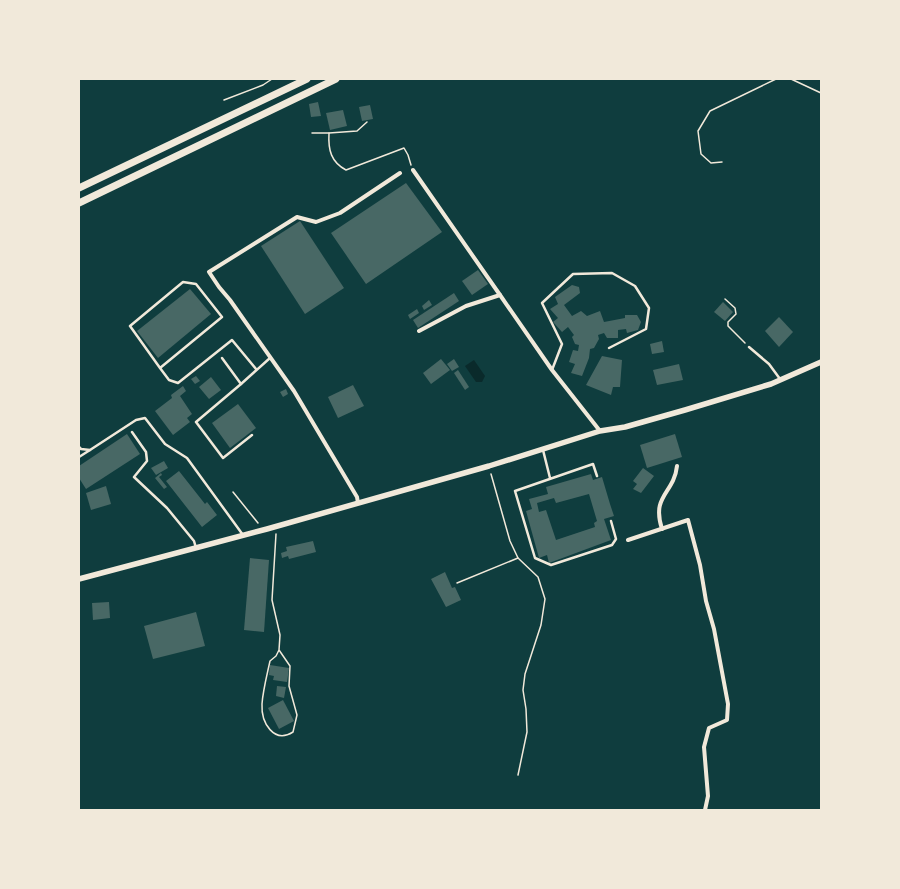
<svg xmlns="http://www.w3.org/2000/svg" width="900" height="889" viewBox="0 0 900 889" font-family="'PT Serif',serif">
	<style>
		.water { fill: #0a2a2b }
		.building { fill: #486865; fill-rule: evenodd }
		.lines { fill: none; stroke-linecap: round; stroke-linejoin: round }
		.path { stroke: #f1e9da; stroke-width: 1.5 }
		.service { stroke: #f1e9da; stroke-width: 2.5 }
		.minor { stroke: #f1e9da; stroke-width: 4 }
		.tertiary { stroke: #f1e9da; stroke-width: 5.5 }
		.primary { stroke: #f1e9da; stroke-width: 7 }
	</style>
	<rect width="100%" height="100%" fill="#0f3d3e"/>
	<path class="water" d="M474 360 485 376 482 382H476L465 366Z"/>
	<g class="building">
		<path d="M318 102 321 116 311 117 309 104Z"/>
		<path d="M370 105 373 119 362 121 359 107Z"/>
		<path d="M343 110 347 126 330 130 326 113Z"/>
		<path d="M406 183 442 232 366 284 331 233Z"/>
		<path d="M300 221 344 288 305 314 261 246Z"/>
		<path d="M478 270 488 284 472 295 462 281Z"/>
		<path d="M572 285 579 287 580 293 564 305 572 316 581 311 587 316 600 311 604 322 625 318V315H637L641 322 638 330 627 333 626 329 618 330V338H607L604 333 598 335 599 339 594 348 590 349 589 358 582 376 571 373 575 364 569 362 573 350 578 351 579 345 575 344 572 337 574 335 568 327 562 332 553 322 558 318 550 309 558 304 555 297Z"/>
		<path d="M190 289 211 314 158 358 137 331Z"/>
		<path d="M454 293 459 301 418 328 413 320Z"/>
		<path d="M429 300 432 305 424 310 422 306Z"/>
		<path d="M723 302 733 312 725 321 714 312Z"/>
		<path d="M417 309 419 313 410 319 408 315Z"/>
		<path d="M779 317 793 332 779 347 765 331Z"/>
		<path d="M662 341 664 352 652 354 650 344Z"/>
		<path d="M602 356 622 360 620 387H613L611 395 586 385Z"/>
		<path d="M441 359 450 370 431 384 423 373Z"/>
		<path d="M454 359 459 367 452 371 447 364Z"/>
		<path d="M679 364 683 380 657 385 653 370Z"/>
		<path d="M458 370 469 387 465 390 454 373Z"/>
		<path d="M196 376 200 381 195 384 191 379Z"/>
		<path d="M211 377 221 390 209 399 199 387Z"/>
		<path d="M353 385 364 406 338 418 328 397Z"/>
		<path d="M183 386 186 391 180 396 192 414 187 418 190 422 173 435 155 411 172 398 171 395Z"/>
		<path d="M286 389 288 394 283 397 280 392Z"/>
		<path d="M238 404 256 428 230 448 212 423Z"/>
		<path d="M127 434 140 454 86 489 79 478V466Z"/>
		<path d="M675 434 682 457 647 468 640 445Z"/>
		<path d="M164 461 168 468 156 475 151 468Z"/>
		<path d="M643 468 654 476 641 493 633 489 637 484 633 481Z"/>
		<path d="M179 471 205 504 207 502 217 515 202 527 166 481Z"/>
		<path d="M161 473 162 475 159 477 167 487 164 489 155 478Z"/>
		<path d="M591 474 593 480 602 477 610 504 614 516 604 519 611 540 549 563 547 555 539 558 526 511 532 509 529 499 548 494 546 487ZM589 494 597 521 594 523 595 527 556 540 546 510 539 512 537 503 554 498 556 503Z"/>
		<path d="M106 486 111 504 91 510 86 493Z"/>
		<path d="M313 541 316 552 289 559 288 556 282 558 281 553 287 551 286 547Z"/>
		<path d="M250 558 269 560 264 632 244 630Z"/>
		<path d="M445 572 452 588 455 587 461 600 446 607 431 579Z"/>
		<path d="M109 602 110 618 93 620 92 603Z"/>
		<path d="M196 612 205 646 153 659 144 626Z"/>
		<path d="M270 665 289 668 287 682 273 680 274 676 269 675Z"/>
		<path d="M277 686 286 687 284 698 276 696Z"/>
		<path d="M283 700 294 721 279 729 268 708Z"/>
	</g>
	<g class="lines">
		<g class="path">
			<path d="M791 79 821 93"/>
			<path d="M224 100 263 85 272 79"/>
			<path d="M367 122 357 131 329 133C328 150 331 162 346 170L404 148 408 155 411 165"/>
			<path d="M312 133H329"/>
			<path d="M722 162 711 163 701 154 698 131 710 111 776 79"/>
			<path d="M725 299 735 308 736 314 728 322V326L745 343"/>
			<path d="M491 474 510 541 518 558 538 577 545 599 541 625 525 674 523 690 526 709 527 732 518 775"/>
			<path d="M233 492 258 523"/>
			<path d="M276 534 272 600 280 635 279 650 276 656 270 661C267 675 263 690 262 704 261 723 274 744 293 732L297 715 289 686 290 666 279 650"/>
			<path d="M457 583 518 558"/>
		</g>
		<g class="service">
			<path d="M749 347 769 364 780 379"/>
			<path d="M222 358 241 384"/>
			<path d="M160 368 130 326 183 282 196 284 222 317 160 368 169 380 178 383 232 340 256 369"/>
			<path d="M552 370 562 344 542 303 573 274 612 273 635 286 649 308 646 329 609 348"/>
			<path d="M132 432 146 452 147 461 134 477 167 508 194 541 196 548"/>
			<path d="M252 435 223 458 196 422 241 384 270 358"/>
			<path d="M79 447 81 449 90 450 136 420 145 418 165 444 187 458 243 535"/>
			<path d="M543 450 550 478"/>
			<path d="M79 457 90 450"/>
			<path d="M597 476 593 464 515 491 535 558 551 565 612 545 616 539 611 521"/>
		</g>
		<g class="minor">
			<path d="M413 170 500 295"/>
			<path d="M419 331 466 306 500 295 552 370 600 431"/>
			<path d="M358 503 357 497 294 391 230 300 219 287 209 272 297 217 316 222 340 213 400 173"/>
			<path d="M662 529C651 495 674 494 677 466"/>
			<path d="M628 540 688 520 700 565 706 601 714 629 728 704 727 720 709 728 704 747 708 796 705 810"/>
		</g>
		<path class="tertiary" d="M79 579 267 529 489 466 600 431 625 427 685 410 771 384 821 362"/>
		<g class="primary">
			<path d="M79 188 307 79"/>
			<path d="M79 203 336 79"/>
		</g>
	</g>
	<rect width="900" height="889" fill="none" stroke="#f1e9da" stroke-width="160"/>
</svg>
